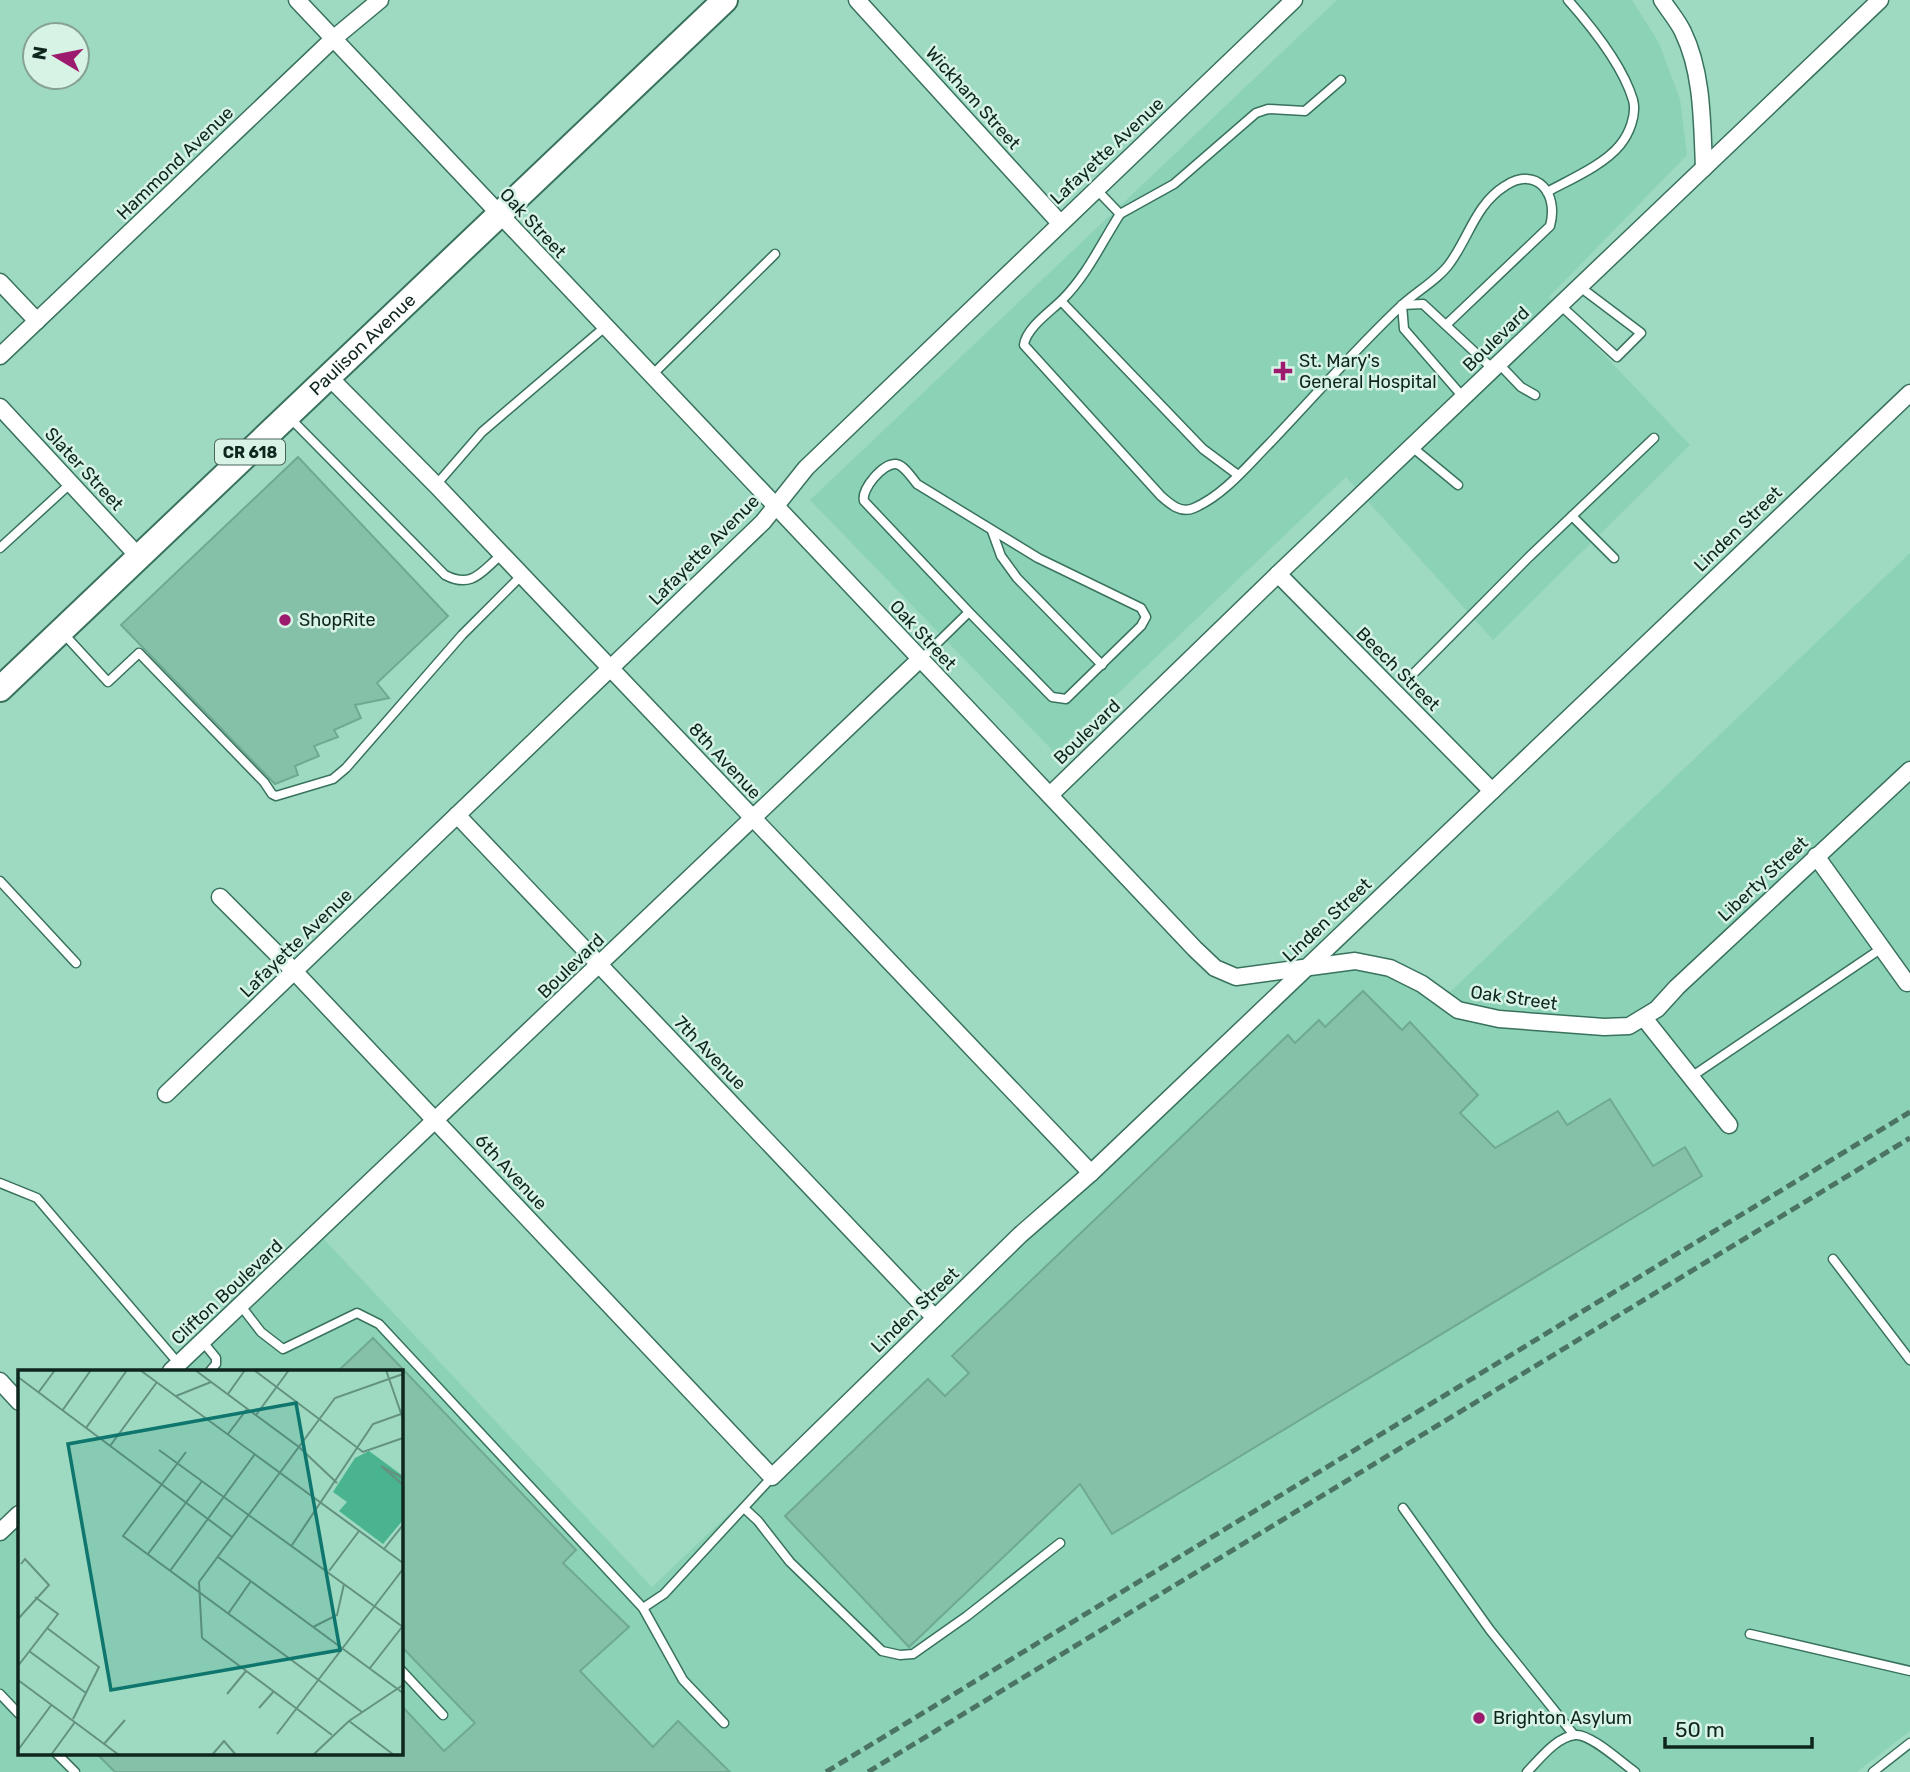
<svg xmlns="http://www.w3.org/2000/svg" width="1910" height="1772" viewBox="0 0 1910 1772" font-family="Rubik,sans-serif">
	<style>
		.built { fill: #8cd2b6 }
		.building { fill: #85c0a8; stroke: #6fa992; stroke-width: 2 }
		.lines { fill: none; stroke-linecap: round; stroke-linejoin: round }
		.service-casing { stroke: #39725d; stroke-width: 11 }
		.minor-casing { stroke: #39725d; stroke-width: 19 }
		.primary-casing { stroke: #39725d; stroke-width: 28 }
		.service { stroke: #fff; stroke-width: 8 }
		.minor { stroke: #fff; stroke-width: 16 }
		.primary { stroke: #fff; stroke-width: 24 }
		.rail { stroke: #4c7464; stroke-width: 5; stroke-dasharray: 10 5; stroke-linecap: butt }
		.poi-dot { fill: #9d1b6e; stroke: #d6f3e6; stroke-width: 2.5 }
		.labels { text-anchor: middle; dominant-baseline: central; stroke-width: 5; stroke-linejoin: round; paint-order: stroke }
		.shield { fill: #d6f3e6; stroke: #4a645a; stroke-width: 2 }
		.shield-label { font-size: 16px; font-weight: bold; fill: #0e261e }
		.street-label { font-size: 18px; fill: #0e261e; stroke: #d6f3e6 }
		.poi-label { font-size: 18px; fill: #0e261e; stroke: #d6f3e6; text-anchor: start }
		.inset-road { fill: none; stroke: #649280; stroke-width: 2 }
		.view { fill: #0f766e; fill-opacity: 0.15; stroke: #0f766e; stroke-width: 3.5 }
		.inset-edge { fill: none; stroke: #0e261e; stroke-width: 3.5 }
	</style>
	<rect width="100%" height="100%" fill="#9edac1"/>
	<g class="built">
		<path d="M1337 0H1632L1659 43 1680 99 1687 155 1549 297 1690 445 1493 640 1346 477 1055 753 810 500Z"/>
		<path d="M1910 553V1731L1857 1772H0V1533L19 1515V1753H401V1371H171L318 1233 652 1587 1315 958 1451 991Z"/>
	</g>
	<g class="building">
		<path d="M298 457 448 616 377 683 389 698 355 705 361 718 334 730 338 737 314 746 319 756 295 766 298 775 275 784 121 625Z"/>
		<path d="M1363 991 1402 1030 1410 1022 1478 1095 1460 1113 1495 1148 1558 1111 1567 1125 1610 1099 1653 1166 1685 1147 1702 1176 1112 1534 1080 1484 909 1647 785 1516 928 1379 945 1396 969 1373 952 1356 1288 1035 1295 1043 1319 1020 1325 1027Z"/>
		<path d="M373 1338 576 1550 563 1563 629 1627 580 1671 653 1747 678 1721 730 1772H115L96 1753H401V1705L444 1751 475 1723 401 1646V1371H338Z"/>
	</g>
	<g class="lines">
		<defs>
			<g id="service">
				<path d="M1096 189 1120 214C1101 244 1087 275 1062 300 1051 311 1026 328 1024 345L1161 496C1170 504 1181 514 1194 508 1224 495 1247 466 1270 443 1314 397 1356 348 1402 305 1417 291 1439 279 1450 263 1469 237 1476 204 1505 186 1537 165 1559 194 1550 226L1446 325"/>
				<path d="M1547 192C1569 180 1604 165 1620 145 1629 134 1637 115 1633 100 1623 66 1591 26 1568 0"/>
				<path d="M1120 214 1174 184 1256 113 1268 109 1305 111 1341 80"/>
				<path d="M1061 301 1203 449 1238 475"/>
				<path d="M1402 305 1423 304 1493 369"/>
				<path d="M1402 305 1404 329 1463 397"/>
				<path d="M1560 305 1617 357 1641 333 1580 287"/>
				<path d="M1499 364 1521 387 1535 395"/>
				<path d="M651 376 775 254"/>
				<path d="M290 418 445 575C472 589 481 572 501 555"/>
				<path d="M1412 447 1458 485"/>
				<path d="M436 485 482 432 605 327"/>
				<path d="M1572 516 1614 558"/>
				<path d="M992 531 1001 556 1017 578 1102 665"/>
				<path d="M0 548 71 483"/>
				<path d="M63 633 108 682 139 653 264 782 272 794 276 796 333 779 346 768 462 635 521 576"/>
				<path d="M920 660 969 612 1052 697 1066 699 1141 626 1146 617 1141 608 1038 558 917 484C912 478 904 465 896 464 883 463 861 489 864 501L969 612"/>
				<path d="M1414 673 1529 557 1654 438"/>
				<path d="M0 881 76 963"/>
				<path d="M1691 1077 1882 948"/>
				<path d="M0 1183 37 1198 179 1364"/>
				<path d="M1833 1259 1910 1360"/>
				<path d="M241 1306 261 1332 283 1349 357 1313 379 1324 643 1608 683 1680 724 1723"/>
				<path d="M203 1342 216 1358V1364L210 1371"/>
				<path d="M744 1508 758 1521 790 1562 882 1651 900 1655 913 1654 967 1616 1060 1543"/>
				<path d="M1403 1508 1490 1630 1574 1735"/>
				<path d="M643 1608 664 1594 772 1477"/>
				<path d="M1750 1634 1910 1671"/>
				<path d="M401 1670 443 1715"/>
				<path d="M0 1694 19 1714"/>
				<path d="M56 1753 75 1772"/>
				<path d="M1527 1772C1539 1760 1556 1737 1575 1735 1590 1733 1622 1763 1635 1772"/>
				<path d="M1873 1772 1910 1743"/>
			</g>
			<g id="minor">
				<path d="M297 0 1195 949 1215 968 1236 977 1355 961 1390 968 1422 984 1458 1010 1499 1019 1604 1027 1629 1026 1657 1009 1677 987 1910 770"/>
				<path d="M857 0 1060 223"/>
				<path d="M1662 0C1669 11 1678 21 1683 32 1703 73 1702 124 1704 168"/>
				<path d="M0 282 37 321"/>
				<path d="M0 356 333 39 380 0"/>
				<path d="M329 377 436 485 1091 1173"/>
				<path d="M0 407 139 557"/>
				<path d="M1278 574 1492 791"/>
				<path d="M1050 795 1278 574 1880 0"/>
				<path d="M457 815 935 1318"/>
				<path d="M1816 856 1907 983"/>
				<path d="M220 897 294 971 772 1477 1020 1235 1091 1173 1910 393"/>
				<path d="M1644 1018 1729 1125"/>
				<path d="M166 1094 763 522 806 468 1294 0"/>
				<path d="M171 1371 919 660"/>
				<path d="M0 1381 19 1402"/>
				<path d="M0 1532 19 1514"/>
			</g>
			<g id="primary">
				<path id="s1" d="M0 689 725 0"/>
			</g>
		</defs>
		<use href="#service" class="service-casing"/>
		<use href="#minor" class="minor-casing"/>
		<use href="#primary" class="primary-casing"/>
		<use href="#service" class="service"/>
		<use href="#minor" class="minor"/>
		<use href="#primary" class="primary"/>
		<g class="rail">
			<path d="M826 1772 1910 1112"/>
			<path d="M868 1772 1910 1138"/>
		</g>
	</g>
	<g class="poi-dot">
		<path d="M1279.5 360.5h7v7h7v7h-7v7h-7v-7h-7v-7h7z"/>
		<circle cx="285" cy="620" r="7"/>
		<circle cx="1479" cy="1718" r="7"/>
	</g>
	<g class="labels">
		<rect class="shield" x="215" y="439.5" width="70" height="25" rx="5"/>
		<g class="shield-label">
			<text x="250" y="452">CR 618</text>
		</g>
		<g class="street-label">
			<text transform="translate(973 98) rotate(48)">Wickham Street</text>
			<text transform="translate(1107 151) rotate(-43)">Lafayette Avenue</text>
			<text transform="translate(175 163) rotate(-44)">Hammond Avenue</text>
			<text transform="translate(533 223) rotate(47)">Oak Street</text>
			<text transform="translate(1496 339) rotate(-44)">Boulevard</text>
			<text stroke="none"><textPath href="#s1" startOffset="500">Paulison Avenue</textPath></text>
			<text transform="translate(84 469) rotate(47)">Slater Street</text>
			<text transform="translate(1738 529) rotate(-44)">Linden Street</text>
			<text transform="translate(704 550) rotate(-45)">Lafayette Avenue</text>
			<text transform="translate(923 635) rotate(47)">Oak Street</text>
			<text transform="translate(1398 669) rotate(45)">Beech Street</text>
			<text transform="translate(1087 732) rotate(-44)">Boulevard</text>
			<text transform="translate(725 761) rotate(47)">8th Avenue</text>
			<text transform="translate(1763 879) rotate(-43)">Liberty Street</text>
			<text transform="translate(1327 920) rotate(-43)">Linden Street</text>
			<text transform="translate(296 943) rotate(-44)">Lafayette Avenue</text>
			<text transform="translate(571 966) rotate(-44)">Boulevard</text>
			<text transform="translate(1514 998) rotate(8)">Oak Street</text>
			<text transform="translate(710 1053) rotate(46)">7th Avenue</text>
			<text transform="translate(511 1172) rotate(47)">6th Avenue</text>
			<text transform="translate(227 1292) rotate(-43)">Clifton Boulevard</text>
			<text transform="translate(915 1310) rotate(-44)">Linden Street</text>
		</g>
		<g class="poi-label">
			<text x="1299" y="361">St. Mary's<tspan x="1299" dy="21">General Hospital</tspan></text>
			<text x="299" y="620">ShopRite</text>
			<text x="1493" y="1718">Brighton Asylum</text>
		</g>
	</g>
	<g transform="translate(18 1370)">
		<rect width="385" height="385" fill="#9edac1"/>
		<path d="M351 81 385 106V150L365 174 321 141 329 132 315 122 337 88Z" fill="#49b48f"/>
		<path d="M341 90 375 113 347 147 322 121Z" fill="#49b48f"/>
		<path class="inset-road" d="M122 0 385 193M177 0 281 77 319 113M236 0 345 82 385 68M368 0 385 49M0 7 214 167M20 23 37 0M210 24 227 0M158 26 193 12M44 41 73 0M238 45 271 0M68 58 109 0M210 64 229 39M92 76 139 12M141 80 385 257M168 82 105 166 344 342M385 108 363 96 385 115M274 175 355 54 383 44M366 179 385 155M130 184 184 111M200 187 385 323M152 201 237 84M311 201 341 161M210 244 233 211M0 249 31 215 7 189 3 194M295 257 319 245 326 214M29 258 81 297 55 349M184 268 181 212 317 28 385 4M184 268 314 365M11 281 68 323M0 296 40 244 17 227M352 298 384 257M0 310 101 385M209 324 228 301M241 338 256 321M331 351 376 385M259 364 385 199M86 374 107 350M0 380 34 334M33 385 57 352M194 385 206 371 218 385M295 385 331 351 385 315"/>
		<path class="view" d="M278 33 322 280 93 320 50 74Z"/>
		<rect width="385" height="385" class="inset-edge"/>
	</g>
	<g transform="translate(56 56) rotate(280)"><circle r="33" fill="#d6f3e6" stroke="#86a196" stroke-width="2"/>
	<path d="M0-5L12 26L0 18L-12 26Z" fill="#9d1b6e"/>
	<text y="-10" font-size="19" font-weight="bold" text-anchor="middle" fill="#0e261e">N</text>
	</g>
	<path d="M1665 1737v10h147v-10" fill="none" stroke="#0e261e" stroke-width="3.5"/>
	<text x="1675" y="1737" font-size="21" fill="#0e261e" stroke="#d6f3e6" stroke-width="5" paint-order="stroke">50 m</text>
</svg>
